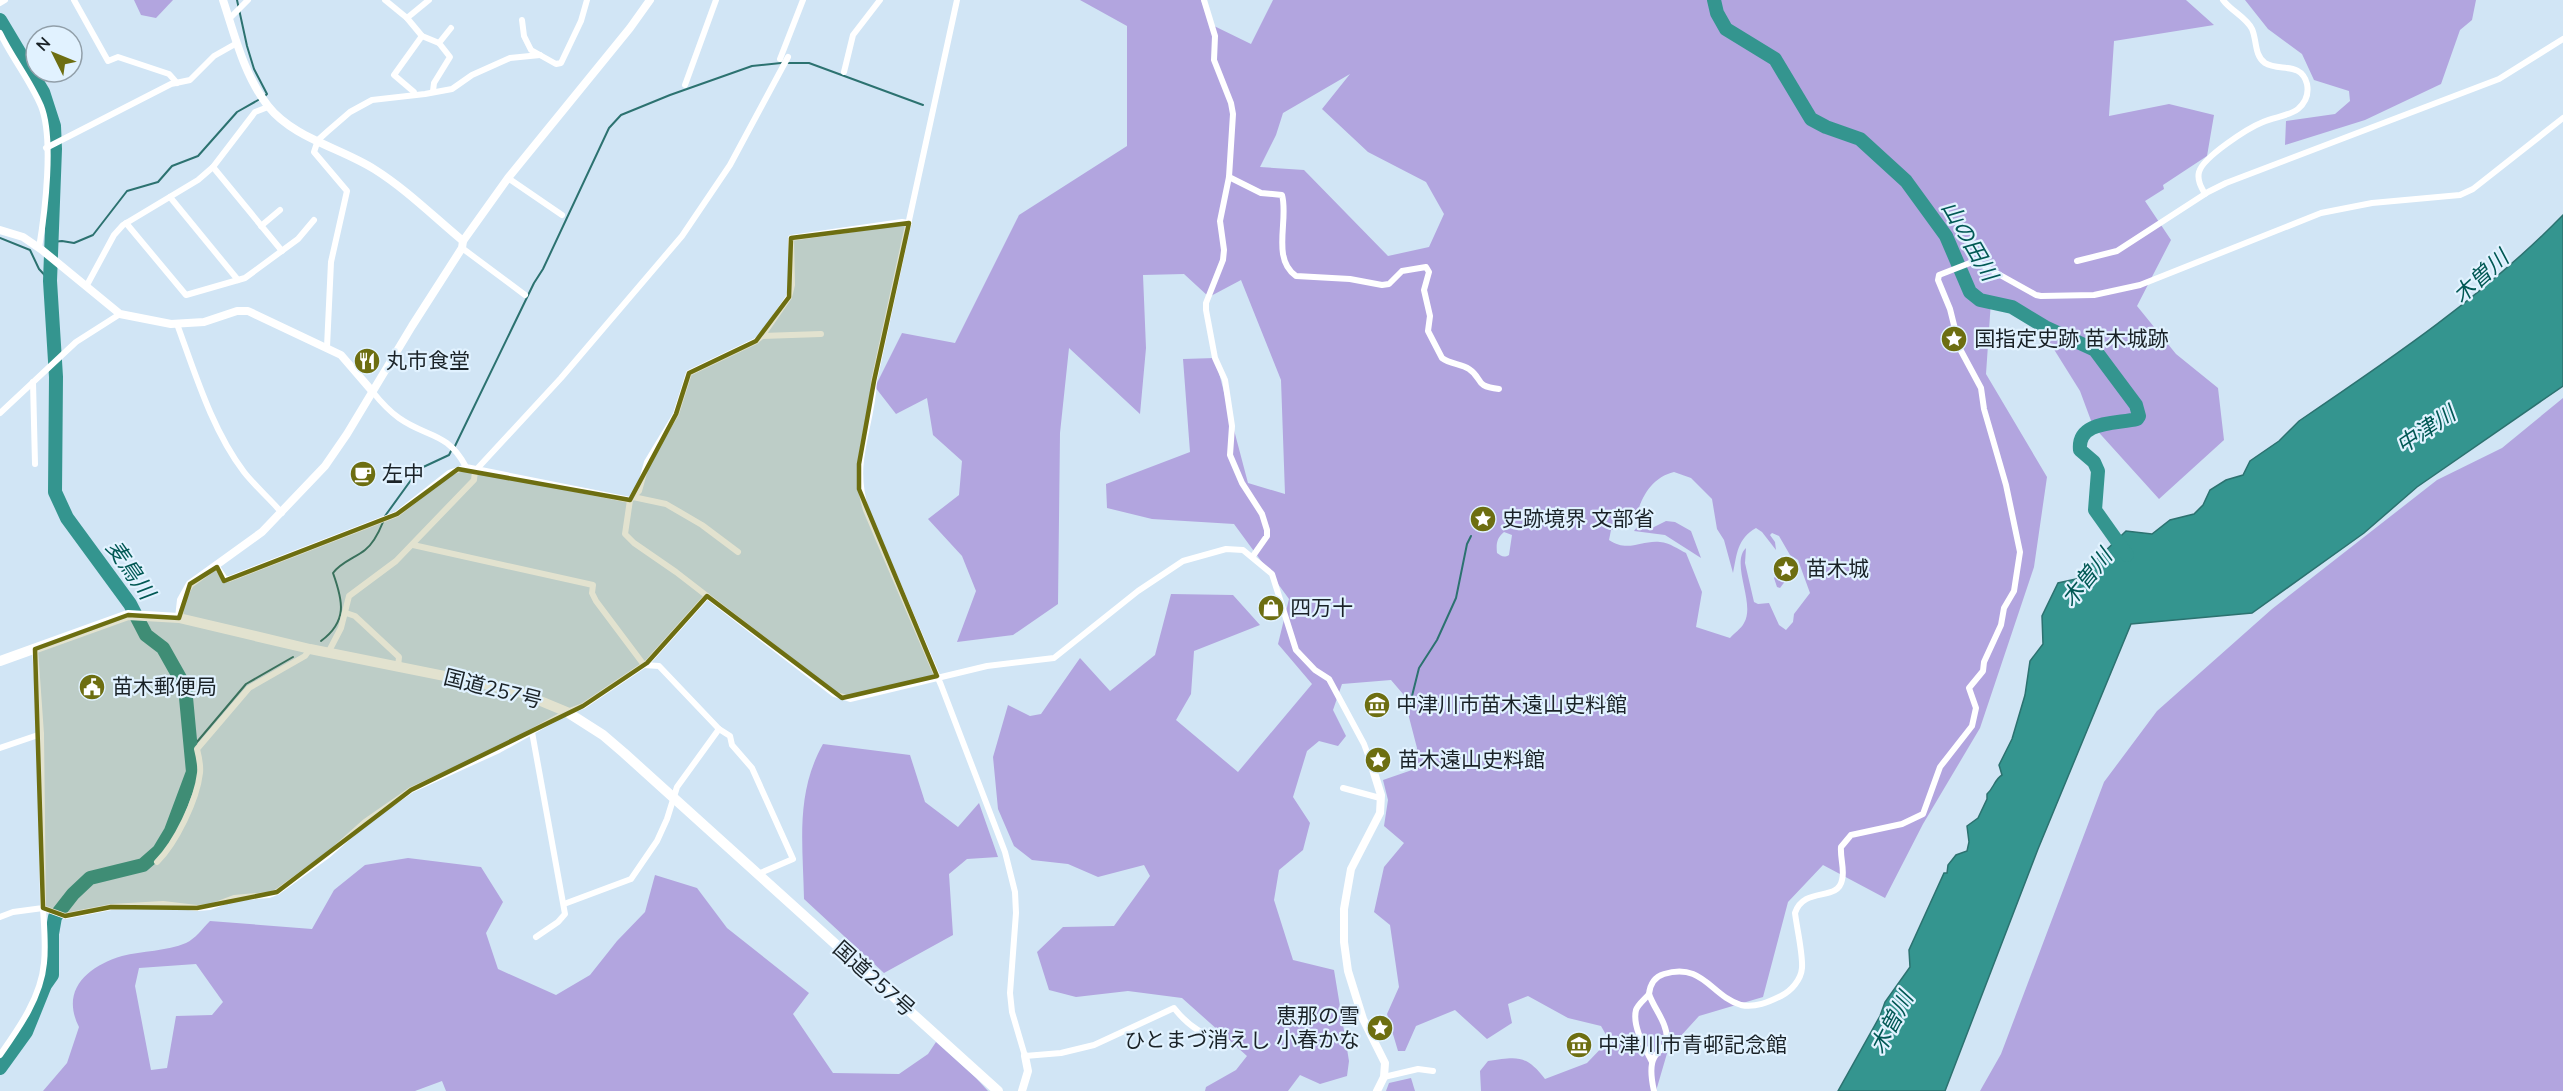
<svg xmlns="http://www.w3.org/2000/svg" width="2563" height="1091" viewBox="0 0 2563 1091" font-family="'Nunito Sans','Noto Sans JP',sans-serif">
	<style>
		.green { fill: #b2a5df; fill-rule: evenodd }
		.water { fill: #34958f; stroke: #2c7270; stroke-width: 1.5 }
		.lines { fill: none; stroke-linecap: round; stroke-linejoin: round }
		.stream { stroke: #2c7270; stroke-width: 2 }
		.river { stroke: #34958f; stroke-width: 14 }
		.minor { stroke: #fff; stroke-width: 6 }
		.tertiary { stroke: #fff; stroke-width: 8 }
		.trunk { stroke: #fff; stroke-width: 10 }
		.marked { fill: #6d6e11; fill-opacity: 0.2; stroke: #6d6e11; stroke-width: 4.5; stroke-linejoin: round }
		.labels { text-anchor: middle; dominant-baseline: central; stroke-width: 4.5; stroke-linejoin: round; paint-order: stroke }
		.poi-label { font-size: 21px; fill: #1a2227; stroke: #e1f2ff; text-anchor: start }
		.street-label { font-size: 21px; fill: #1a2227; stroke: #e1f2ff }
		.water-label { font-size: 22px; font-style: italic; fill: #015854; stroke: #e1f2ff }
	</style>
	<rect width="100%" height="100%" fill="#d1e5f5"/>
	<g class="green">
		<path d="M134 0H173L156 18 141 15Z"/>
		<path d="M1080 0H1201L1210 24 1251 44 1273 0H2186L2214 25 2114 41 2109 116 2169 104 2214 115 2207 156 2163 185 2164 189 2145 201 2171 240 2137 306 2176 354 2218 388 2224 440 2159 499 2093 426 2080 391 2045 335 1991 301 1986 374 2047 477 2034 567 1980 728 1923 824 1885 898 1823 865 1788 902 1763 997 1699 1016 1668 1050 1656 1091H1481L1480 1071 1488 1061C1517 1057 1526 1054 1545 1079L1587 1063 1609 1040 1601 1026 1568 1018 1528 996 1508 1004 1512 1023 1487 1039 1455 1010 1416 1026 1405 1051H1398L1387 1014 1399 987 1390 925 1374 912 1384 867 1404 843 1384 826 1388 800 1383 780 1412 770 1417 748 1403 694 1391 680 1342 684 1333 710 1346 736 1338 746 1319 741 1307 751 1293 797 1310 823 1303 850 1279 870 1274 900 1293 960 1334 970 1349 1061 1347 1076 1320 1084 1300 1075 1288 1091H1205L1206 1087 1236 1070 1247 1056 1182 998 1128 991 1076 997 1049 990 1037 952 1063 927 1114 926 1150 876 1144 865 1098 877 1068 864 1032 860 1014 846 998 809 993 757 1008 705 1030 716 1041 714 1080 658 1110 691 1155 655 1171 594 1233 595 1260 625 1194 651 1191 694 1176 720 1238 772 1312 684 1278 644 1289 599 1234 524 1152 519 1107 508 1106 484 1190 452 1183 359 1215 358 1248 483 1285 494 1281 380 1241 280 1209 297 1184 274 1143 275 1146 348 1140 414 1069 348 1060 433 1058 604 1013 635 957 642 976 591 962 556 928 519 959 495 962 461 933 435 927 398 896 414 875 387 902 333 955 343 1019 215 1127 146V26ZM1350 74 1322 109 1368 152 1426 182 1444 214 1429 247 1388 256 1304 170 1260 167 1276 135 1283 113ZM1674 472 1691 478 1712 499 1717 529 1724 540 1733 573C1737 554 1737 539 1756 528L1762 532 1776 550 1775 542 1770 535 1772 533 1779 536 1790 555 1798 560 1810 593 1794 614 1793 622 1786 630 1779 625 1769 603 1758 604 1754 602 1745 563 1746 548C1730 563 1756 604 1744 623 1741 629 1734 633 1730 638L1696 627 1702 592 1686 553C1678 549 1670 543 1660 542 1641 540 1628 553 1609 540L1611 530 1636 519C1640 498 1652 477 1674 472ZM1504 532 1512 535 1509 555C1504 558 1501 556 1497 553 1496 543 1497 538 1504 532Z"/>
		<path d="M2245 0H2476L2472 20 2460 30 2441 84 2365 120 2285 145 2286 121 2335 114 2350 101 2349 91 2314 80 2302 54 2268 29Z"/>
		<path d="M2563 398V1091H1980L2001 1054 2104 782 2157 711 2272 609 2437 480 2502 448Z"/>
		<path d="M1666 521 1675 522 1691 531 1701 558 1665 535 1634 531 1637 527H1654Z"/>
		<path d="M1780 569 1786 580 1780 588 1777 587 1774 578Z"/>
		<path d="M823 744 910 755 925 802 958 827 979 803 998 857 967 859 949 874 953 935 884 973 804 899C803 844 795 794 823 744Z"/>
		<path d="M408 858 481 867 503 902 486 933 498 969 556 995 590 975 617 941 645 912 655 875 697 888 727 928 809 993 793 1014 833 1073 899 1074 928 1054 936 1042 976 1078 988 1091H446L442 1081 415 1091H43L67 1063 79 1027C60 990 88 966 122 956 142 951 167 951 186 943 195 939 203 928 210 921L312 929 334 890 365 865ZM196 964 223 1002 212 1015 176 1016 167 1068 151 1070 135 986 139 968Z"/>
		<path d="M1411 1078 1415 1091H1386L1389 1083Z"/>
	</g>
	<path class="water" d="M2563 215V386L2417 487 2364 533 2252 613 2131 624 2038 849 1945 1091H1838L1880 1016 1885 1002 1910 967 1909 950 1944 873H1947L1948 865 1956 855 1967 851 1969 842 1967 826 1978 818 1987 799V794C1994 788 1994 780 2002 775L1999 765 2012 739 2025 695 2030 661 2043 644 2042 616 2058 583 2076 579 2126 531 2152 534 2170 520 2194 514 2203 505 2210 490 2226 480 2243 475 2250 461 2279 441 2299 421C2392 358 2485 295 2563 215Z"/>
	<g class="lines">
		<g class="stream">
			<path d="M237 0 247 46 254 69 267 94 265 96"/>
			<path d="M0 238 30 250 39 269 50 281"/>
			<path d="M52 242 62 241 74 243 93 235 127 191 158 182 172 166 198 156 237 112 260 99"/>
			<path d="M455 446 534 283 543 269 609 128 621 115 670 95 752 66 781 63H809L923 105"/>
			<path d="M385 516 419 469 449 455 451 451"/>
			<path d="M321 641C348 621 343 601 333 573 341 562 355 558 365 550 374 543 379 532 383 522"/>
			<path d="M1410 704 1419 668 1437 640 1456 598 1467 544 1471 536"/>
			<path d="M191 749 246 684 293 657"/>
		</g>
		<g class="river">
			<path d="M1714 0 1717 13 1726 29 1775 59 1811 119 1826 127 1860 139 1906 181 1946 236 1970 292 1980 300 2012 307 2045 327 2095 350 2136 405 2139 416 2137 419C2117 424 2077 420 2080 450L2094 462 2098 471 2095 510 2127 555"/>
			<path d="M0 20 43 92 54 126 55 149 50 281 56 377 55 492 67 518 130 604 146 635 163 648 185 687 193 772 171 831 159 851 143 865 90 878 73 894 55 917 52 934V975L45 985 26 1032 0 1068"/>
		</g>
		<g class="minor">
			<path d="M74 0 108 61 118 57 169 74 177 83"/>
			<path d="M385 0 407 18 429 0"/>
			<path d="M957 0 874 381C872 429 850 460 866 510L941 685 1005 852 1015 892 1016 913 1010 993 1012 1012 1025 1056 1061 1053 1094 1045 1174 1008C1189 1027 1204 1036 1227 1042"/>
			<path d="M1204 0 1215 36 1214 60 1231 103 1233 114 1229 177 1220 221 1224 250 1223 260 1206 303V310L1215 358 1225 380 1232 426 1230 455 1242 483 1262 514 1267 530V536L1253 556"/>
			<path d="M0 3 5 0"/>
			<path d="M407 18 422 36 439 43"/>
			<path d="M229 19 248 0"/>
			<path d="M522 20 524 36 531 50 556 64 561 63 581 21 587 0"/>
			<path d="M0 33C12 58 30 80 41 106 54 138 45 212 39 248"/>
			<path d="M780 59 803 0"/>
			<path d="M844 72 853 35 880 0"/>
			<path d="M685 85 716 0"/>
			<path d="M433 91 434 83 450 57 439 43 451 28"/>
			<path d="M414 95V92L394 75 422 36"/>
			<path d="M46 148 171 84 190 80 214 56 237 43"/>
			<path d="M213 167 282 251"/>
			<path d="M1229 177 1261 193 1282 195C1289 219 1271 259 1296 276L1350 279 1382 285 1389 284 1402 271 1426 267 1429 272 1424 290 1430 316 1428 331 1442 358C1450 364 1461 364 1469 369 1484 379 1473 386 1499 389"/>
			<path d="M508 178 562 215"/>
			<path d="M2205 194C2201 187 2197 180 2199 172 2203 157 2248 128 2263 122 2274 117 2289 116 2298 109 2305 103 2309 94 2307 84 2301 61 2279 72 2265 63 2254 55 2257 40 2252 29 2246 17 2231 11 2223 0"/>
			<path d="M170 197 238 280"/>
			<path d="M126 223 186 295 245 278 298 239 314 220"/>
			<path d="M909 223 902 222 791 238 792 285 789 297 762 336 756 341 689 373 676 414 647 462 639 491 630 500 625 534 634 543 676 572 834 694 850 699 987 666 1054 658 1138 591 1183 561 1226 549 1243 550 1272 574 1296 650 1315 670 1329 679 1364 744 1371 763"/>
			<path d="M261 226 280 210"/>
			<path d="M462 248 525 295"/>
			<path d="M2077 261 2117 251 2208 192 2226 183 2499 79 2563 39"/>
			<path d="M87 285 114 235 123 225 198 180 213 167 255 112 268 107"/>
			<path d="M177 324C195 373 212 430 244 472 255 486 270 499 282 513"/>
			<path d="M762 336 821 334"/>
			<path d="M327 347 331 262 347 191 314 152 318 140 328 131 350 112 372 100 425 94 452 89 472 75 510 58 540 55"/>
			<path d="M33 382 35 464"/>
			<path d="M372 391C380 401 389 411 399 418 427 438 447 431 466 467L630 500"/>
			<path d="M0 413 76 342 120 314"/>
			<path d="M633 497 666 504 702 525 738 552"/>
			<path d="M413 545 593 585 592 593 596 601 644 665 659 666 719 729 677 787 667 819 657 841 631 879 564 904"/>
			<path d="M217 567 225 579H229L397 514 449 473 466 467"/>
			<path d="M346 613 355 616 399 657 398 667"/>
			<path d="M328 653 341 628 349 596 396 561 474 480 475 471 561 378 682 236 730 165 788 57"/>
			<path d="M719 729 730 736 732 745 752 768 793 859 758 874"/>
			<path d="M532 732 565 914 558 922 536 937"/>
			<path d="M0 748 41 734"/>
			<path d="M1343 788 1380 798"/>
			<path d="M157 862C176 843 197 800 200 773 201 765 199 757 197 749L249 688 305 656 310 649"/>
			<path d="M0 917 13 912 43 908 41 734 35 649"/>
			<path d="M1649 994C1645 999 1638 1004 1636 1010 1632 1026 1645 1048 1652 1062"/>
			<path d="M0 1055C19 1028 41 997 44 963 46 945 44 926 43 908L65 916 111 907 163 904 197 908 210 907 234 898 269 895 277 892 328 855 365 822 411 790 499 750 567 712 583 706 647 663 707 596"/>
			<path d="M1384 1077 1418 1069 1433 1071"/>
			<path d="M1654 1091C1652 1082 1649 1067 1654 1058 1657 1050 1667 1048 1667 1039 1667 1022 1654 1009 1649 994 1650 985 1654 977 1664 974 1703 962 1711 996 1741 1005 1755 1008 1769 1002 1781 996 1791 991 1801 980 1802 968 1803 954 1797 929 1795 913 1804 886 1838 902 1842 880 1845 870 1840 858 1841 847L1851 835 1902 824 1923 814 1940 767 1972 726 1976 708 1969 688 1983 671 1984 662 2001 625 2004 608 2014 591 2020 552 2006 485 1984 409 1981 388 1960 349 1950 309 1938 280 1939 275 1975 261 2036 295 2041 296 2094 295 2140 285 2321 213 2372 203 2460 195 2473 189 2563 118"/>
		</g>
		<g class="tertiary">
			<path d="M223 0C235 36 244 75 268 106 293 138 341 148 374 169 406 189 434 217 463 241"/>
			<path d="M0 230 23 237 42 250 120 314 171 324 204 322 237 311H248L341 355 372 391"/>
			<path d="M179 618 181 600 190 584 262 532 325 466 347 434 412 326 462 248 463 241 508 178 630 28 650 0"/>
			<path d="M1371 763 1381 795 1380 813 1351 869 1344 909V942L1348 971 1363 1019 1385 1063 1384 1077 1377 1091"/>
			<path d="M1022 1091 1028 1071 1025 1056"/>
		</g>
		<path class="trunk" d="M0 661 128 615 179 618 310 649 514 690 567 712 603 735 624 753 998 1091"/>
	</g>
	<path class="marked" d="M909 223 874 381 859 464V489L937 676 842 698 707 596 647 663 583 706 411 790 277 892 197 908 111 907 65 916 43 908 35 649 128 615 179 618 190 584 217 567 224 581 397 514 458 469 630 500 676 414 689 373 756 341 789 297 791 238Z"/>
	<defs>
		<symbol id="sight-disc" viewBox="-11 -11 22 22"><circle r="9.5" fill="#6d6e11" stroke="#e1f2ff"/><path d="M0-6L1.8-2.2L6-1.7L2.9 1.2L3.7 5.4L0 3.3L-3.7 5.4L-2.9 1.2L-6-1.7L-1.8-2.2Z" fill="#fff"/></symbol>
		<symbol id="restaurant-disc" viewBox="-11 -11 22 22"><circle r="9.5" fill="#6d6e11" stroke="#e1f2ff"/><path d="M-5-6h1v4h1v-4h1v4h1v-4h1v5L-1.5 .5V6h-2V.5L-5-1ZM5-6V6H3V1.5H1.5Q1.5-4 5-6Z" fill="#fff"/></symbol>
		<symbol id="cafe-disc" viewBox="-11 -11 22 22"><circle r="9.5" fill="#6d6e11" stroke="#e1f2ff"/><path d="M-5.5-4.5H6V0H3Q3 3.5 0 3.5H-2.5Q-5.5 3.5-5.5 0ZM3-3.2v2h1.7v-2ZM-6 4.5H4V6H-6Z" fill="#fff"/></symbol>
		<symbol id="shop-disc" viewBox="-11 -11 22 22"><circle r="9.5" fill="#6d6e11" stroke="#e1f2ff"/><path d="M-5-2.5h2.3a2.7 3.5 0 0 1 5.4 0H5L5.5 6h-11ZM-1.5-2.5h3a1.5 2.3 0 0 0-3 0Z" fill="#fff"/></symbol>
		<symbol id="civic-disc" viewBox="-11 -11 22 22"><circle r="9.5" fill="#6d6e11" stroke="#e1f2ff"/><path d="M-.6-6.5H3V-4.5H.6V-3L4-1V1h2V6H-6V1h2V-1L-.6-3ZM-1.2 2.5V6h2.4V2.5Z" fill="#fff"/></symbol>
		<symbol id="museum-disc" viewBox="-11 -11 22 22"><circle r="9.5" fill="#6d6e11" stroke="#e1f2ff"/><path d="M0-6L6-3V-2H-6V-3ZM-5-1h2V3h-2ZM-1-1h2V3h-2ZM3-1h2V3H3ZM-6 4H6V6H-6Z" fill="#fff"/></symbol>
	</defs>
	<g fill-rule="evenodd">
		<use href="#sight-disc" x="1939" y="324" width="30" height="30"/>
		<use href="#restaurant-disc" x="352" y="346" width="30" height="30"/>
		<use href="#cafe-disc" x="348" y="459" width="30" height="30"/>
		<use href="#sight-disc" x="1468" y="504" width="30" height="30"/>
		<use href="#sight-disc" x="1771" y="554" width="30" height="30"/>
		<use href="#shop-disc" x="1256" y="593" width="30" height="30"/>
		<use href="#civic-disc" x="77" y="672" width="30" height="30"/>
		<use href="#museum-disc" x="1362" y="690" width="30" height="30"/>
		<use href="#sight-disc" x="1363" y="745" width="30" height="30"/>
		<use href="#sight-disc" x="1365" y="1013" width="30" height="30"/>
		<use href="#museum-disc" x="1564" y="1030" width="30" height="30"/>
	</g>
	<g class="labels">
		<g class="poi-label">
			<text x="1974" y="339">国指定史跡 苗木城跡</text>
			<text x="386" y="361">丸市食堂</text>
			<text x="382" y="474">左中</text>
			<text x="1502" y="519">史跡境界 文部省</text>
			<text x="1806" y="569">苗木城</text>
			<text x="1290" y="608">四万十</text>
			<text x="112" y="687">苗木郵便局</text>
			<text x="1396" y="705">中津川市苗木遠山史料館</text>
			<text x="1398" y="760">苗木遠山史料館</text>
			<text x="1360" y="1016" text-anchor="end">恵那の雪<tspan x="1360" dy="24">ひとまづ消えし 小春かな</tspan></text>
			<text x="1598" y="1045">中津川市青邨記念館</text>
		</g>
		<g class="street-label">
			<text transform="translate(493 689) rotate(14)">国道257号</text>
			<text transform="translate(874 979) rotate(42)">国道257号</text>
		</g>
		<g class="water-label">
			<text transform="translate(1969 241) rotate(60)">山の田川</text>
			<text transform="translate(2481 277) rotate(-42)">木曽川</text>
			<text transform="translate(2426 430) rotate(-34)">中津川</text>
			<text transform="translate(130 570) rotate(55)">麦鳥川</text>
			<text transform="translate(2087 578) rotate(-51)">木曽川</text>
			<text transform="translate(1892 1023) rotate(-62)">木曽川</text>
		</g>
	</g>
	<g transform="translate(54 54) rotate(313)"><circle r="28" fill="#e1f2ff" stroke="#919fa9" stroke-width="1.5"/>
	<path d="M0-4.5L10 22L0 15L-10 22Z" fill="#6d6e11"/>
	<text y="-9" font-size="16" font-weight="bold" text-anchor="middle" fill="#1a2227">N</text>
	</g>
</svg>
